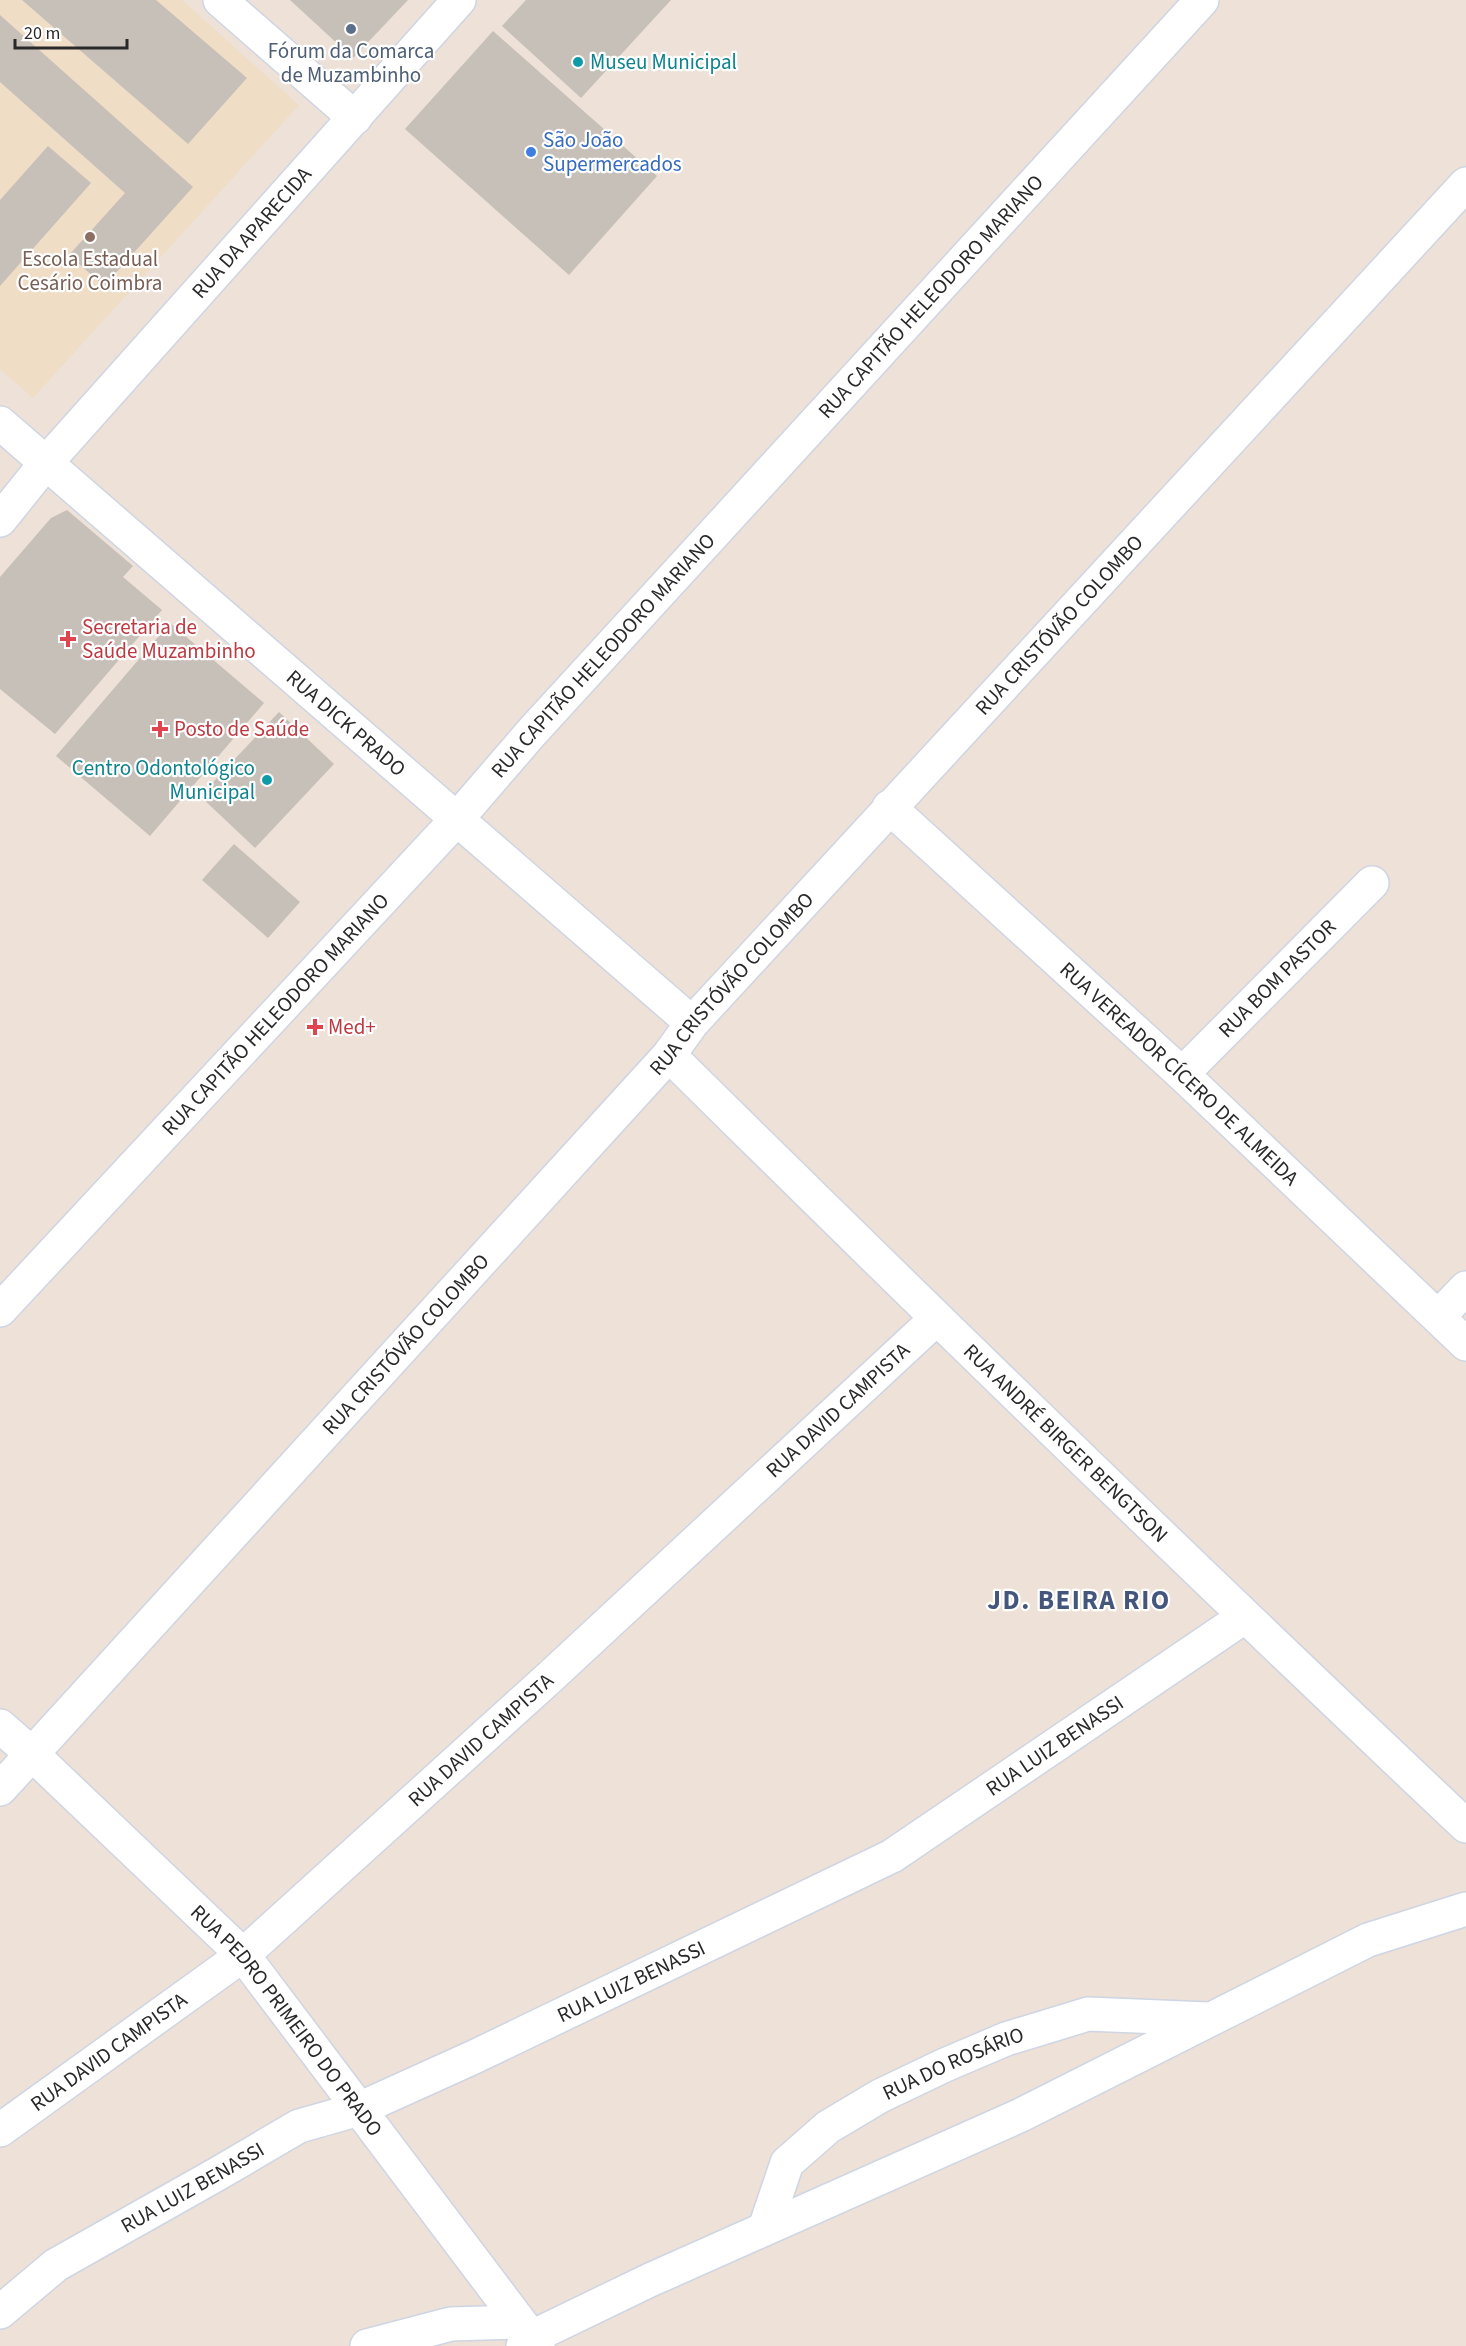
<svg xmlns="http://www.w3.org/2000/svg" width="1466" height="2346" viewBox="0 0 1466 2346" font-family="'Source Sans 3',sans-serif">
	<style>
		.education { fill: #f0ddc6 }
		.building { fill: #c7c0b8 }
		.lines { fill: none; stroke-linecap: round; stroke-linejoin: round }
		.street-casing { stroke: #ced5e3; stroke-width: 36 }
		.secondary-casing { stroke: #ced5e3; stroke-width: 36 }
		.street { stroke: #fff; stroke-width: 33 }
		.secondary { stroke: #fff; stroke-width: 33 }
		.service-dot { fill: #5c6f8a; stroke: #fff; stroke-width: 2 }
		.culture-dot { fill: #0f9aa8; stroke: #fff; stroke-width: 2 }
		.shop-dot { fill: #3f7fe0; stroke: #fff; stroke-width: 2 }
		.education-dot { fill: #8d6e63; stroke: #fff; stroke-width: 2 }
		.health-dot { fill: #e0444e; stroke: #fff; stroke-width: 2 }
		.labels { text-anchor: middle; dominant-baseline: central; stroke-width: 4.5; stroke-linejoin: round; paint-order: stroke }
		.service-label { font-size: 21px; fill: #4e5e75; stroke: #fff }
		.culture-label { font-size: 21px; fill: #0d838f; stroke: #fff; text-anchor: start }
		.shop-label { font-size: 21px; fill: #366cbe; stroke: #fff; text-anchor: start }
		.street-label { font-size: 21px; fill: #292929; stroke: #fff }
		.education-label { font-size: 21px; fill: #785e54; stroke: #fff }
		.health-label { font-size: 21px; fill: #be3a42; stroke: #fff; text-anchor: start }
		.district-label { font-size: 27px; font-weight: bold; letter-spacing: 1.5px; fill: #45567d; stroke: #fff }
	</style>
	<rect width="100%" height="100%" fill="#ede1d8"/>
	<path class="education" d="M0 0H182L299 105 33 398 0 369Z"/>
	<g class="building">
		<path d="M22 0H156L247 78 188 144Z"/>
		<path d="M290 0H408L353 58Z"/>
		<path d="M526 0H671L581 98 502 26Z"/>
		<path d="M0 15 193 187 104 286 69 255 125 193 0 82Z"/>
		<path d="M493 31 657 176 569 275 405 129Z"/>
		<path d="M48 146 91 183 0 286V200Z"/>
		<path d="M67 510 133 566 123 577 162 610 55 734 0 689V577L51 518Z"/>
		<path d="M170 623 264 703 150 836 56 756Z"/>
		<path d="M279 712 334 764 255 848 200 796Z"/>
		<path d="M234 844 300 902 268 938 202 880Z"/>
	</g>
	<g class="lines">
		<defs>
			<g id="street">
				<path d="M220 0 355 118"/>
				<path id="s1" d="M0 423 692 1023"/>
				<path id="s2" d="M0 520 45 464 459 0"/>
				<path id="s3" d="M889 807 1182 1074 1466 1344"/>
				<path id="s4" d="M669 1055C932 1315 1197 1572 1466 1826"/>
				<path id="s5" d="M1182 1074 1372 883"/>
				<path id="s6" d="M0 1310 457 819 532 732 1202 0"/>
				<path d="M1438 1317 1466 1288"/>
				<path id="s7" d="M0 1789 669 1055 692 1023 1466 184"/>
				<path id="s8" d="M0 2130 243 1955 549 1678 936 1319"/>
				<path id="s9" d="M765 2228 787 2163 828 2127 880 2096 945 2065 1006 2039 1088 2014 1208 2019"/>
				<path id="s10" d="M0 2312 56 2265 219 2173 299 2126 359 2109 474 2057 892 1856 1244 1617"/>
				<path d="M367 2346 451 2324 519 2322"/>
				<path d="M523 2346 532 2337 650 2280 1021 2115 1368 1940 1466 1909"/>
			</g>
			<g id="secondary">
				<path id="s11" d="M0 1726 32 1754 243 1955 538 2346"/>
			</g>
		</defs>
		<use href="#street" class="street-casing"/>
		<use href="#secondary" class="secondary-casing"/>
		<use href="#street" class="street"/>
		<use href="#secondary" class="secondary"/>
	</g>
	<circle class="service-dot" cx="351" cy="29" r="6"/>
	<g class="culture-dot">
		<circle cx="578" cy="62" r="6"/>
		<circle cx="267" cy="780" r="6"/>
	</g>
	<circle class="shop-dot" cx="531" cy="152" r="6"/>
	<circle class="education-dot" cx="90" cy="237" r="6"/>
	<g class="health-dot">
		<path d="M65 630h6v6h6v6h-6v6h-6v-6h-6v-6h6z"/>
		<path d="M157 720h6v6h6v6h-6v6h-6v-6h-6v-6h6z"/>
		<path d="M312 1018h6v6h6v6h-6v6h-6v-6h-6v-6h6z"/>
	</g>
	<g class="labels">
		<g class="service-label">
			<text x="351" y="51">Fórum da Comarca<tspan x="351" dy="24">de Muzambinho</tspan></text>
		</g>
		<g class="culture-label">
			<text x="590" y="62">Museu Municipal</text>
			<text x="255" y="768" text-anchor="end">Centro Odontológico<tspan x="255" dy="24">Municipal</tspan></text>
		</g>
		<g class="shop-label">
			<text x="543" y="140">São João<tspan x="543" dy="24">Supermercados</tspan></text>
		</g>
		<g class="street-label">
			<text stroke="none"><textPath href="#s2" startOffset="382">RUA DA APARECIDA</textPath></text>
			<text stroke="none"><textPath href="#s6" startOffset="1376">RUA CAPITÃO HELEODORO MARIANO</textPath></text>
			<text stroke="none"><textPath href="#s7" startOffset="1574">RUA CRISTÓVÃO COLOMBO</textPath></text>
			<text stroke="none"><textPath href="#s6" startOffset="890">RUA CAPITÃO HELEODORO MARIANO</textPath></text>
			<text stroke="none"><textPath href="#s1" startOffset="458">RUA DICK PRADO</textPath></text>
			<text stroke="none"><textPath href="#s5" startOffset="135">RUA BOM PASTOR</textPath></text>
			<text stroke="none"><textPath href="#s7" startOffset="1088">RUA CRISTÓVÃO COLOMBO</textPath></text>
			<text stroke="none"><textPath href="#s6" startOffset="404">RUA CAPITÃO HELEODORO MARIANO</textPath></text>
			<text stroke="none"><textPath href="#s3" startOffset="394">RUA VEREADOR CÍCERO DE ALMEIDA</textPath></text>
			<text stroke="none"><textPath href="#s7" startOffset="602">RUA CRISTÓVÃO COLOMBO</textPath></text>
			<text stroke="none"><textPath href="#s8" startOffset="1106">RUA DAVID CAMPISTA</textPath></text>
			<text stroke="none"><textPath href="#s4" startOffset="555">RUA ANDRÉ BIRGER BENGTSON</textPath></text>
			<text stroke="none"><textPath href="#s8" startOffset="620">RUA DAVID CAMPISTA</textPath></text>
			<text stroke="none"><textPath href="#s10" startOffset="1202">RUA LUIZ BENASSI</textPath></text>
			<text stroke="none"><textPath href="#s10" startOffset="716">RUA LUIZ BENASSI</textPath></text>
			<text stroke="none"><textPath href="#s11" startOffset="412">RUA PEDRO PRIMEIRO DO PRADO</textPath></text>
			<text stroke="none"><textPath href="#s8" startOffset="134">RUA DAVID CAMPISTA</textPath></text>
			<text stroke="none"><textPath href="#s9" startOffset="264">RUA DO ROSÁRIO</textPath></text>
			<text stroke="none"><textPath href="#s10" startOffset="230">RUA LUIZ BENASSI</textPath></text>
		</g>
		<g class="education-label">
			<text x="90" y="259">Escola Estadual<tspan x="90" dy="24">Cesário Coimbra</tspan></text>
		</g>
		<g class="health-label">
			<text x="82" y="627">Secretaria de<tspan x="82" dy="24">Saúde Muzambinho</tspan></text>
			<text x="174" y="729">Posto de Saúde</text>
			<text x="328" y="1027">Med+</text>
		</g>
		<g class="district-label">
			<text x="1079" y="1600">JD. BEIRA RIO</text>
		</g>
	</g>
	<path d="M15 39v9h112v-9" fill="none" stroke="#292929" stroke-width="3"/>
	<text x="24" y="39" font-size="18" fill="#292929" stroke="#ffffff" stroke-width="4.5" paint-order="stroke">20 m</text>
</svg>
